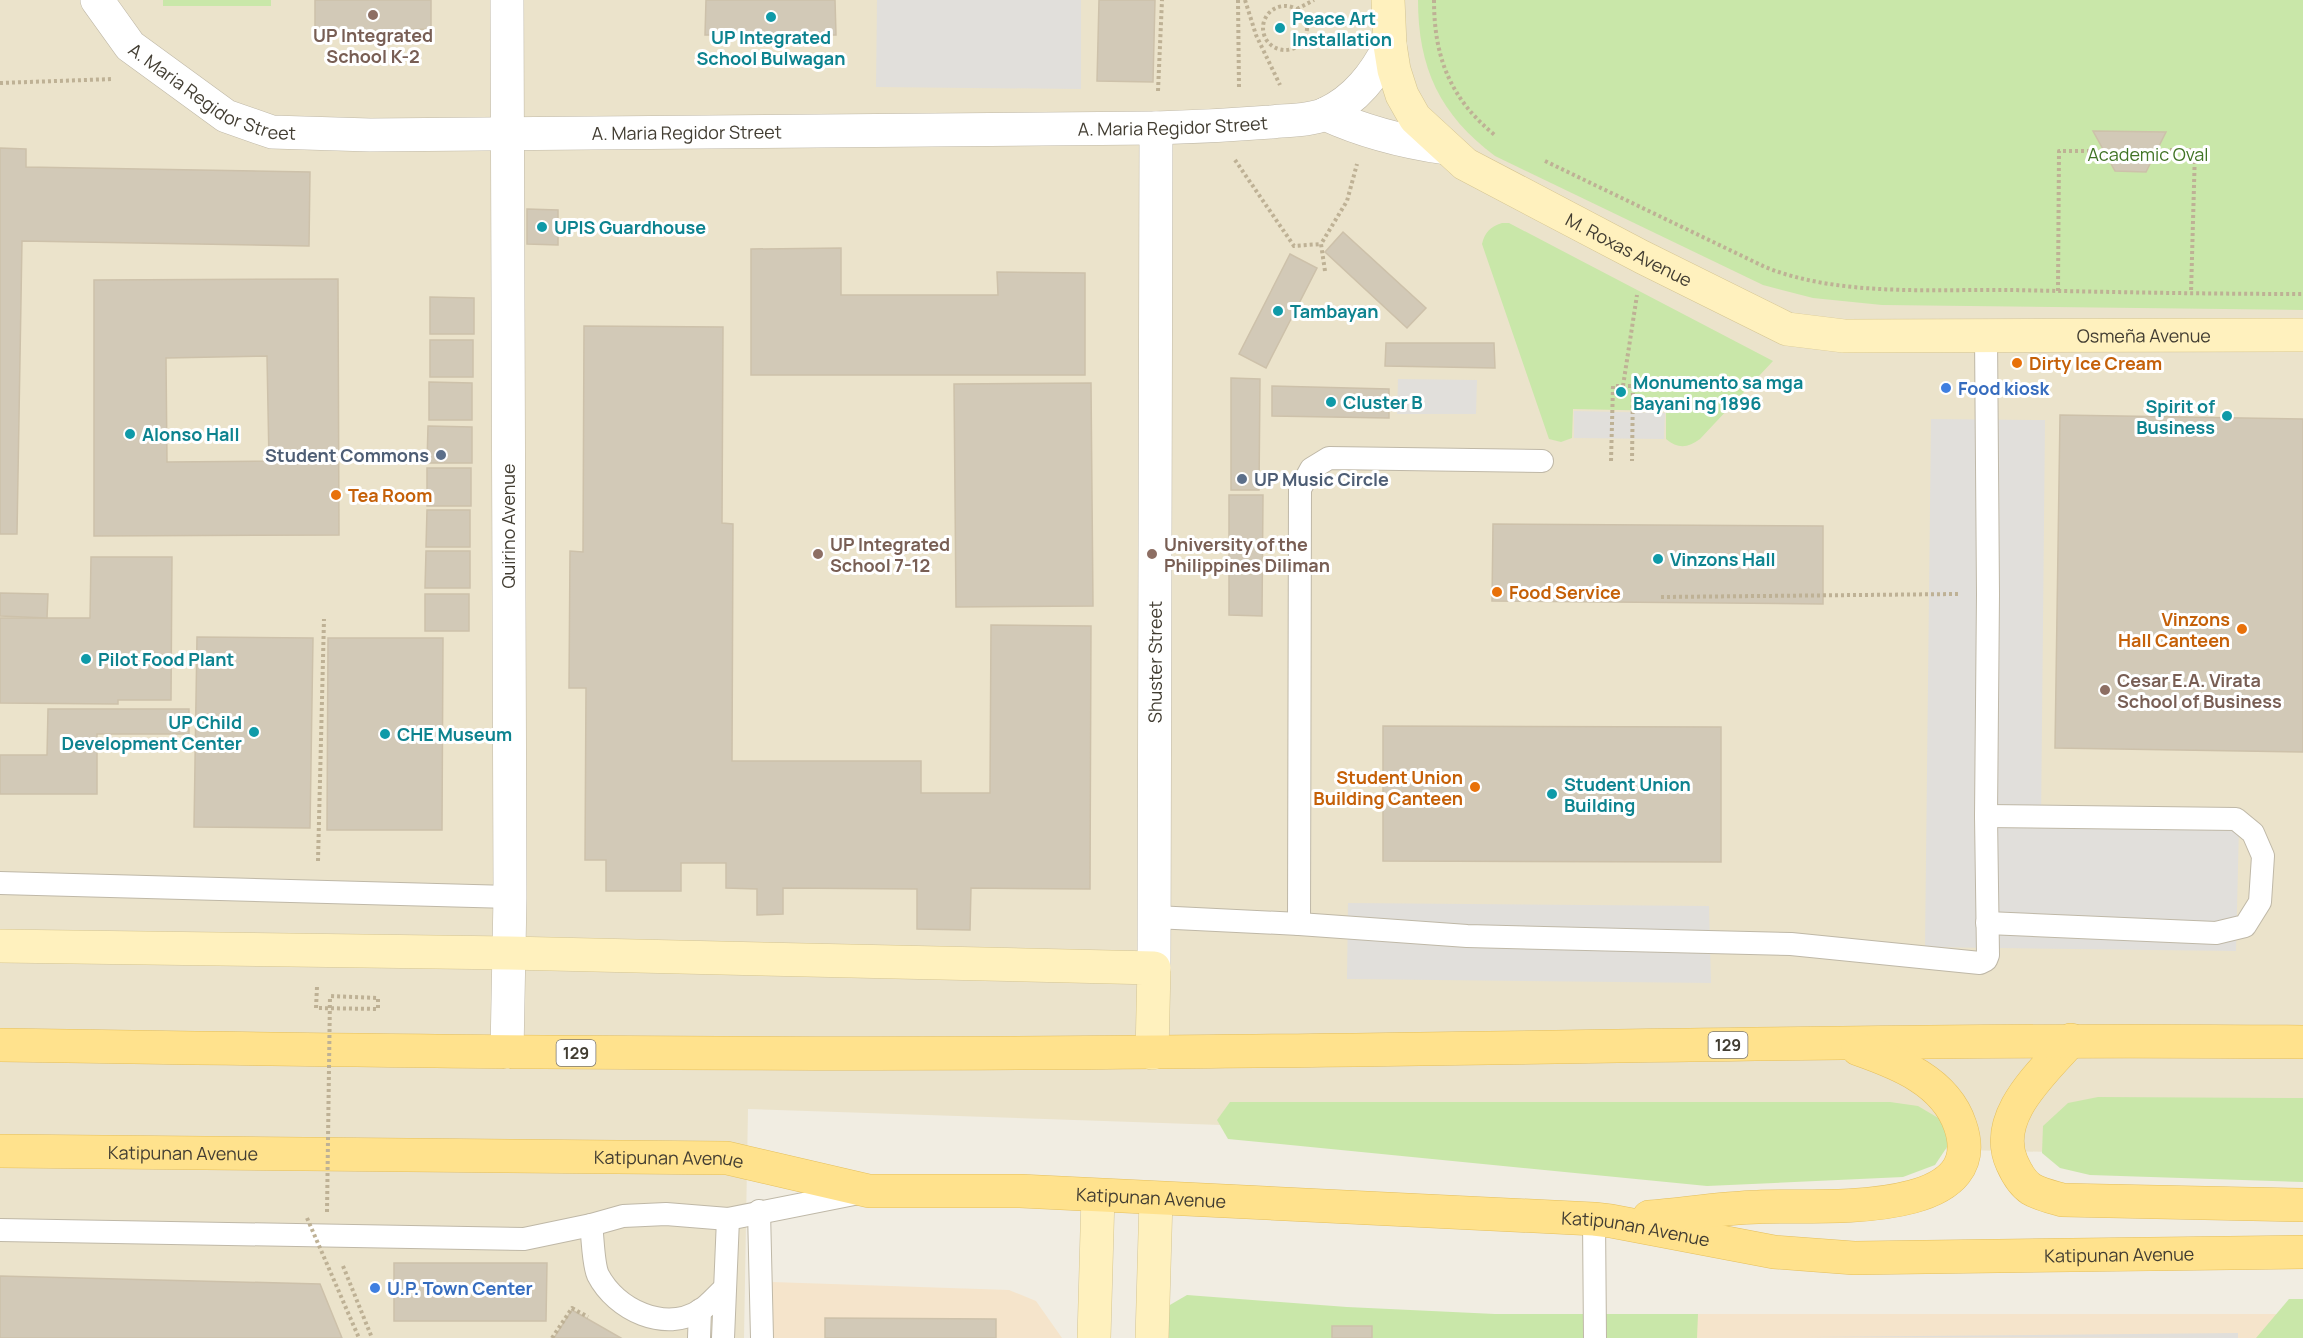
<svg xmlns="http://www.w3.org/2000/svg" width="2303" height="1338" viewBox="0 0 2303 1338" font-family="Manrope,sans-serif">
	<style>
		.commercial { fill: #f5e4cb }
		.education { fill: #ebe3cb }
		.green { fill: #c9e7a9 }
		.parking { fill: #e1dfdb }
		.building { fill: #d2c9b7; stroke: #cdc1aa; stroke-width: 1.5; fill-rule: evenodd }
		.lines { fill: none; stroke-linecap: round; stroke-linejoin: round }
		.lane-casing { stroke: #bfb8a7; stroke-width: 24 }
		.street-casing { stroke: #bfb8a7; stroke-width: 34 }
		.secondary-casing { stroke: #d5c592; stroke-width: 34 }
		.primary-casing { stroke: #e4bf5d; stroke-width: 34 }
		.path { stroke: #beb195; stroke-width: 4; stroke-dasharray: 3 3; stroke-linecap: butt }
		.lane { stroke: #fff; stroke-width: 22 }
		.street { stroke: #fff; stroke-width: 33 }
		.secondary { stroke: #fff1be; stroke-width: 33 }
		.primary { stroke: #ffe28d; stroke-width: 33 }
		.path-bridge { stroke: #beb195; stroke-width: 4; stroke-dasharray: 3 3; stroke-linecap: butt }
		.education-dot { fill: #8d6e63; stroke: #fff; stroke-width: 2 }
		.culture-dot { fill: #0f9aa8; stroke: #fff; stroke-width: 2 }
		.food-dot { fill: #e8710a; stroke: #fff; stroke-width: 2 }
		.shop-dot { fill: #3f7fe0; stroke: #fff; stroke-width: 2 }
		.service-dot { fill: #5c6f8a; stroke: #fff; stroke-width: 2 }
		.labels { text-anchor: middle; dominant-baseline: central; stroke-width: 6; stroke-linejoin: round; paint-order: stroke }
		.shield { fill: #fff; stroke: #7b7770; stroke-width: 1.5 }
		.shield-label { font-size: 16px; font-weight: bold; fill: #423d32 }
		.culture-label { font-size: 18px; font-weight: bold; fill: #0d838f; stroke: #fff; text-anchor: start }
		.education-label { font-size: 18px; font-weight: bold; fill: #785e54; stroke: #fff; text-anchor: start }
		.street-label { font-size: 18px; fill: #423d32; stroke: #fff }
		.park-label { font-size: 18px; fill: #417426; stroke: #fff }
		.food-label { font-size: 18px; font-weight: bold; fill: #c56008; stroke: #fff; text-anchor: start }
		.shop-label { font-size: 18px; font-weight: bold; fill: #366cbe; stroke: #fff; text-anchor: start }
		.service-label { font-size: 18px; font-weight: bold; fill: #4e5e75; stroke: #fff; text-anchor: end }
	</style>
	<rect width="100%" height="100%" fill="#f1ede2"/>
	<g class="commercial">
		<path d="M772 1282 1009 1290 1036 1301 1062 1338H773Z"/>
		<path d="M1495 1314H2303V1338H1494Z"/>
	</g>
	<path class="education" d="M0 0H2303V1158L1965 1150 748 1109 744 1338H0Z"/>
	<g class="green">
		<rect x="163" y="0" width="108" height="6"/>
		<path d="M1418 0H2303V310L1882 305 1813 298 1763 285 1495 156C1440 115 1418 68 1418 0Z"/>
		<path d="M1502 223H1509L1773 361 1700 439C1688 448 1678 449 1666 439V411L1573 409 1572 438 1561 442 1549 439 1482 244C1485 232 1490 227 1502 223Z"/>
		<path d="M2098 1097 2303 1098V1182L2090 1175 2060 1168 2042 1153 2043 1126 2068 1103Z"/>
		<path d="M1230 1102H1890L1918 1106 1940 1119 1951 1141 1935 1165 1903 1177 1707 1186 1228 1139 1217 1120Z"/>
		<path d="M1187 1295 1347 1307 1495 1314H1698L1697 1338H1162L1163 1309Z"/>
		<path d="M2289 1299H2303V1338H2256Z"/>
	</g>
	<g class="parking">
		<path d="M877 0H1081V89L876 87Z"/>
		<path d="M1398 379 1477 380 1476 414H1397Z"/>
		<path d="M1574 411 1665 413 1664 439 1574 438Z"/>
		<path d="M1931 419 2045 420 2041 823 2239 826 2236 951 1925 947Z"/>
		<path d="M1348 903 1709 906 1711 983 1347 979Z"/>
		<path d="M2238 1333V1338L1805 1337Z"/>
	</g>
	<g class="building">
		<path d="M315 0H431V29L315 32Z"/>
		<path d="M706 0H835L836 35H705Z"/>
		<path d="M1099 0H1155L1153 82 1097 81Z"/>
		<path d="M2093 131 2166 132 2146 172 2115 171Z"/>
		<path d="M0 148 26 149V167L310 172 309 246 22 241 17 534H0Z"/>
		<path d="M527 209 558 210V245L527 244Z"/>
		<path d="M1343 232 1426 308 1407 328 1325 252Z"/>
		<path d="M841 248V295H998L997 272 1085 273V375H751V249Z"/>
		<path d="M1290 254 1317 268 1266 368 1239 354Z"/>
		<path d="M338 279 339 535 94 536V280ZM267 356 269 461 167 462 166 358Z"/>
		<path d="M430 297 474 298V334H430Z"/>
		<path d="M584 326 723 327 722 523 733 524 732 761H921V793H990L991 625 1091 626 1090 889 971 888 970 930 917 929V889L783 888V914L757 915V889L726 888V863H681V891H606V860H585L586 688H569L570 551 583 552Z"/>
		<rect x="430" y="340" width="43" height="37"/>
		<path d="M1386 343H1494L1495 368 1385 366Z"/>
		<path d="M1231 378 1260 379 1259 490H1231Z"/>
		<path d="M429 382 472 383V420H429Z"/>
		<path d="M1091 383 1093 606 956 607 954 384Z"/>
		<path d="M1272 386 1389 389V418L1272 416Z"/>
		<path d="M2060 415 2303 419V752L2055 748Z"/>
		<path d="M428 426 472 427V463H427Z"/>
		<rect x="427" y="468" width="44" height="38"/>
		<path d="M1229 495H1263L1262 616 1229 615Z"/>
		<path d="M427 510H470V547H426Z"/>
		<path d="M1493 524 1823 526V604L1492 601Z"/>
		<path d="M426 551H470V588H425Z"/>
		<path d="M91 557H172L171 700H118V704L0 703V618H90Z"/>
		<path d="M0 593 48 594 47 618 0 616Z"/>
		<rect x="425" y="594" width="44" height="37"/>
		<path d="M197 637 313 638 310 828 194 827Z"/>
		<path d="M328 638H443L442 830H327Z"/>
		<path d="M48 709H189V734H97V794H0V755H47Z"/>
		<path d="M1383 726 1721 727V862L1383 861Z"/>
		<path d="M394 1263H547L546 1321H394Z"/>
		<path d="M0 1276 320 1284 342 1338H0Z"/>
		<path d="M572 1310 621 1338H554Z"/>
		<path d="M825 1318 996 1319V1338H825Z"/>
		<rect x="1332" y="1326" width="40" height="12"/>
	</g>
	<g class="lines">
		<defs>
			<g id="lane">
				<path d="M1986 816 2236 819 2253 833 2263 856 2260 902 2245 926 2216 933 1987 923"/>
				<path d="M0 883 510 897"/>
				<path d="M1155 917 1299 924 1467 936 1791 944 1980 963 1986 960 1988 955 1986 816 1988 594 1986 335"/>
				<path d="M1299 924 1300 489 1311 469 1329 458 1542 461"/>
				<path d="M759 1211 762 1338"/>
				<path d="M1594 1219 1595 1338"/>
				<path d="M591 1225C593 1238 593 1264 598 1275 616 1310 665 1333 701 1310 709 1305 717 1295 725 1288"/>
				<path d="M0 1230 524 1239 591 1225 623 1216 666 1214 728 1219 859 1193"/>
				<path d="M699 1338 700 1310"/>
				<path d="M723 1338 728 1219"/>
			</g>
			<g id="street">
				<path id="s1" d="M97 0 130 46 226 116 272 132 370 135 1156 128C1195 127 1233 125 1271 122 1288 120 1309 121 1325 114 1356 100 1375 74 1390 45"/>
				<path d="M1325 114C1364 132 1404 142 1446 148"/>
				<path id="s2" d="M1154 968 1156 128"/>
				<path d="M507 1052 510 897 507 0"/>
			</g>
			<g id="secondary">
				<path id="s3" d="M1388 0 1390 45 1394 70 1402 95 1415 118 1465 164 1642 257 1787 329 1844 336 2303 335"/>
				<path d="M0 946 509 953 1154 968 1152 1053"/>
				<path d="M1094 1338 1098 1196"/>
				<path d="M1152 1338 1156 1199"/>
			</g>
			<g id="primary">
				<path d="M2071 1040C2044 1072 1991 1116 2012 1163 2016 1172 2022 1183 2031 1189 2039 1194 2052 1197 2062 1200L2303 1205"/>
				<path d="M0 1045C386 1051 771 1056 1157 1052 1539 1049 1921 1038 2303 1042"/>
				<path id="s4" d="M0 1151 727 1158 869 1191H1020L1594 1219 1611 1221 1774 1252 1854 1258 2303 1252"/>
				<path d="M1649 1217C1685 1214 1722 1208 1758 1207 1809 1204 1994 1222 1960 1125 1945 1081 1898 1063 1858 1049"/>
			</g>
		</defs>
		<use href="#lane" class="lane-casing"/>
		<use href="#street" class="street-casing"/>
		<use href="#secondary" class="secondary-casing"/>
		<use href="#primary" class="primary-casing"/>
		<g class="path">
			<path d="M1238 0 1239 88"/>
			<path d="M1245 0 1256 35 1280 85"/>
			<path d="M1434 0C1434 57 1450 99 1496 136"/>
			<circle cx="1285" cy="28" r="22"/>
			<path d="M1297 9 1314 0"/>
			<path d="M0 83 113 79"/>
			<path d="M1158 91 1162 0"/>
			<path d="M2158 150H2195L2191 293"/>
			<path d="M1235 160 1294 246 1321 244"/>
			<path d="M1545 161 1765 267C1840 297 1933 289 2012 290 2109 292 2206 294 2303 294"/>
			<path d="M1325 271 1321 244 1347 201 1357 164"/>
			<path d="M2058 291 2059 151H2104"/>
			<path d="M1623 386 1637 295"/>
			<path d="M1611 461 1613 386H1633L1632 461"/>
			<path d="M1661 597 1958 594"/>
			<path d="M318 861 324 619"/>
			<path d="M317 987 316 1008 378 1009V998L330 996"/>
			<path d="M343 1266 372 1338"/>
			<path d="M552 1338 572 1308 588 1317"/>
		</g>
		<use href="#lane" class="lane"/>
		<use href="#street" class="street"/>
		<use href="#secondary" class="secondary"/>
		<use href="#primary" class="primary"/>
		<g class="path-bridge">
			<path d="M327 1212 330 996"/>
			<path d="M307 1218 359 1338"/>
		</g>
	</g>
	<g class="education-dot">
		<circle cx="373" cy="15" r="6"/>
		<circle cx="818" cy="554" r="6"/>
		<circle cx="1152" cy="554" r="6"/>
		<circle cx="2105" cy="690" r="6"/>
	</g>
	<g class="culture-dot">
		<circle cx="771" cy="17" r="6"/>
		<circle cx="1280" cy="28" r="6"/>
		<circle cx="542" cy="227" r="6"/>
		<circle cx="1278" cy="311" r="6"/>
		<circle cx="1621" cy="392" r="6"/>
		<circle cx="1331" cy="402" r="6"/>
		<circle cx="2227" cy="416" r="6"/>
		<circle cx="130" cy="434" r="6"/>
		<circle cx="1658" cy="559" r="6"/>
		<circle cx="86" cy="659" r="6"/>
		<circle cx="254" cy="732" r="6"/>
		<circle cx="385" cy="734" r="6"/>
		<circle cx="1552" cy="794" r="6"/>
	</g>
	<g class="food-dot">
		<circle cx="2017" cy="363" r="6"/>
		<circle cx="336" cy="495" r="6"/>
		<circle cx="1497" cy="592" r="6"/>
		<circle cx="2242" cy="629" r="6"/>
		<circle cx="1475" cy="787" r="6"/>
	</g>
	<g class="shop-dot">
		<circle cx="1946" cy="388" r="6"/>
		<circle cx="375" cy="1288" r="6"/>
	</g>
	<g class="service-dot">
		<circle cx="441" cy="455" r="6"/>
		<circle cx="1242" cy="479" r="6"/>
	</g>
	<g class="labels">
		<g class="shield">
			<rect x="1708.5" y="1032" width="39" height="26" rx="4.5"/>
			<rect x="556.5" y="1040" width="39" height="26" rx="4.5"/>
		</g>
		<g class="shield-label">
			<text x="1728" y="1045">129</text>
			<text x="576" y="1053">129</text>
		</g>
		<g class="culture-label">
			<text x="1292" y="18">Peace Art<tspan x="1292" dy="21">Installation</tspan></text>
			<text x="771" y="37" text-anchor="middle">UP Integrated<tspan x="771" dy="21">School Bulwagan</tspan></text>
			<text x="554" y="227">UPIS Guardhouse</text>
			<text x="1290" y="311">Tambayan</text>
			<text x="1633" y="382">Monumento sa mga<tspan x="1633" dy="21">Bayani ng 1896</tspan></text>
			<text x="1343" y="402">Cluster B</text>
			<text x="2215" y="406" text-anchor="end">Spirit of<tspan x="2215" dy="21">Business</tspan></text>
			<text x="142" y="434">Alonso Hall</text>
			<text x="1670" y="559">Vinzons Hall</text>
			<text x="98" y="659">Pilot Food Plant</text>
			<text x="242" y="722" text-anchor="end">UP Child<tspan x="242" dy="21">Development Center</tspan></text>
			<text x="397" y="734">CHE Museum</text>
			<text x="1564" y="784">Student Union<tspan x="1564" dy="21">Building</tspan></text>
		</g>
		<g class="education-label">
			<text x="373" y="35" text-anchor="middle">UP Integrated<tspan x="373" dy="21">School K-2</tspan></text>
			<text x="830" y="544">UP Integrated<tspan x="830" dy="21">School 7-12</tspan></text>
			<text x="1164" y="544">University of the<tspan x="1164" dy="21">Philippines Diliman</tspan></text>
			<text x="2117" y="680">Cesar E.A. Virata<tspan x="2117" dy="21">School of Business</tspan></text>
		</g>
		<g class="street-label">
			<text stroke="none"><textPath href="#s1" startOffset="153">A. Maria Regidor Street</textPath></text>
			<text stroke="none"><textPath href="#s1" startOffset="1125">A. Maria Regidor Street</textPath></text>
			<text stroke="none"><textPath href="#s1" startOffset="639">A. Maria Regidor Street</textPath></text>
			<text stroke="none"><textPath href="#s3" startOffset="376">M. Roxas Avenue</textPath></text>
			<text stroke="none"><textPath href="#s3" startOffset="910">Osmeña Avenue</textPath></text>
			<text transform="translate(508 526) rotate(-90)">Quirino Avenue</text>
			<text stroke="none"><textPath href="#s2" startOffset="306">Shuster Street</textPath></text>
			<text stroke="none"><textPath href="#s4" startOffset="183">Katipunan Avenue</textPath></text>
			<text stroke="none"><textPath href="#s4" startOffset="669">Katipunan Avenue</textPath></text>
			<text stroke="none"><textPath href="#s4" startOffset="1155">Katipunan Avenue</textPath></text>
			<text stroke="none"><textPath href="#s4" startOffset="1641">Katipunan Avenue</textPath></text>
			<text stroke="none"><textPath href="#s4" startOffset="2127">Katipunan Avenue</textPath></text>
		</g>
		<g class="park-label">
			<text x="2148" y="154">Academic Oval</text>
		</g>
		<g class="food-label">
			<text x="2029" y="363">Dirty Ice Cream</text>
			<text x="348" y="495">Tea Room</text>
			<text x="1509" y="592">Food Service</text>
			<text x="2230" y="619" text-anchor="end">Vinzons<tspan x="2230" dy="21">Hall Canteen</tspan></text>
			<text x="1463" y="777" text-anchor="end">Student Union<tspan x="1463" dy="21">Building Canteen</tspan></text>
		</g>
		<g class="shop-label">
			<text x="1958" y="388">Food kiosk</text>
			<text x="387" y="1288">U.P. Town Center</text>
		</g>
		<g class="service-label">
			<text x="429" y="455">Student Commons</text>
			<text x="1254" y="479" text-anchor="start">UP Music Circle</text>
		</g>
	</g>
</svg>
